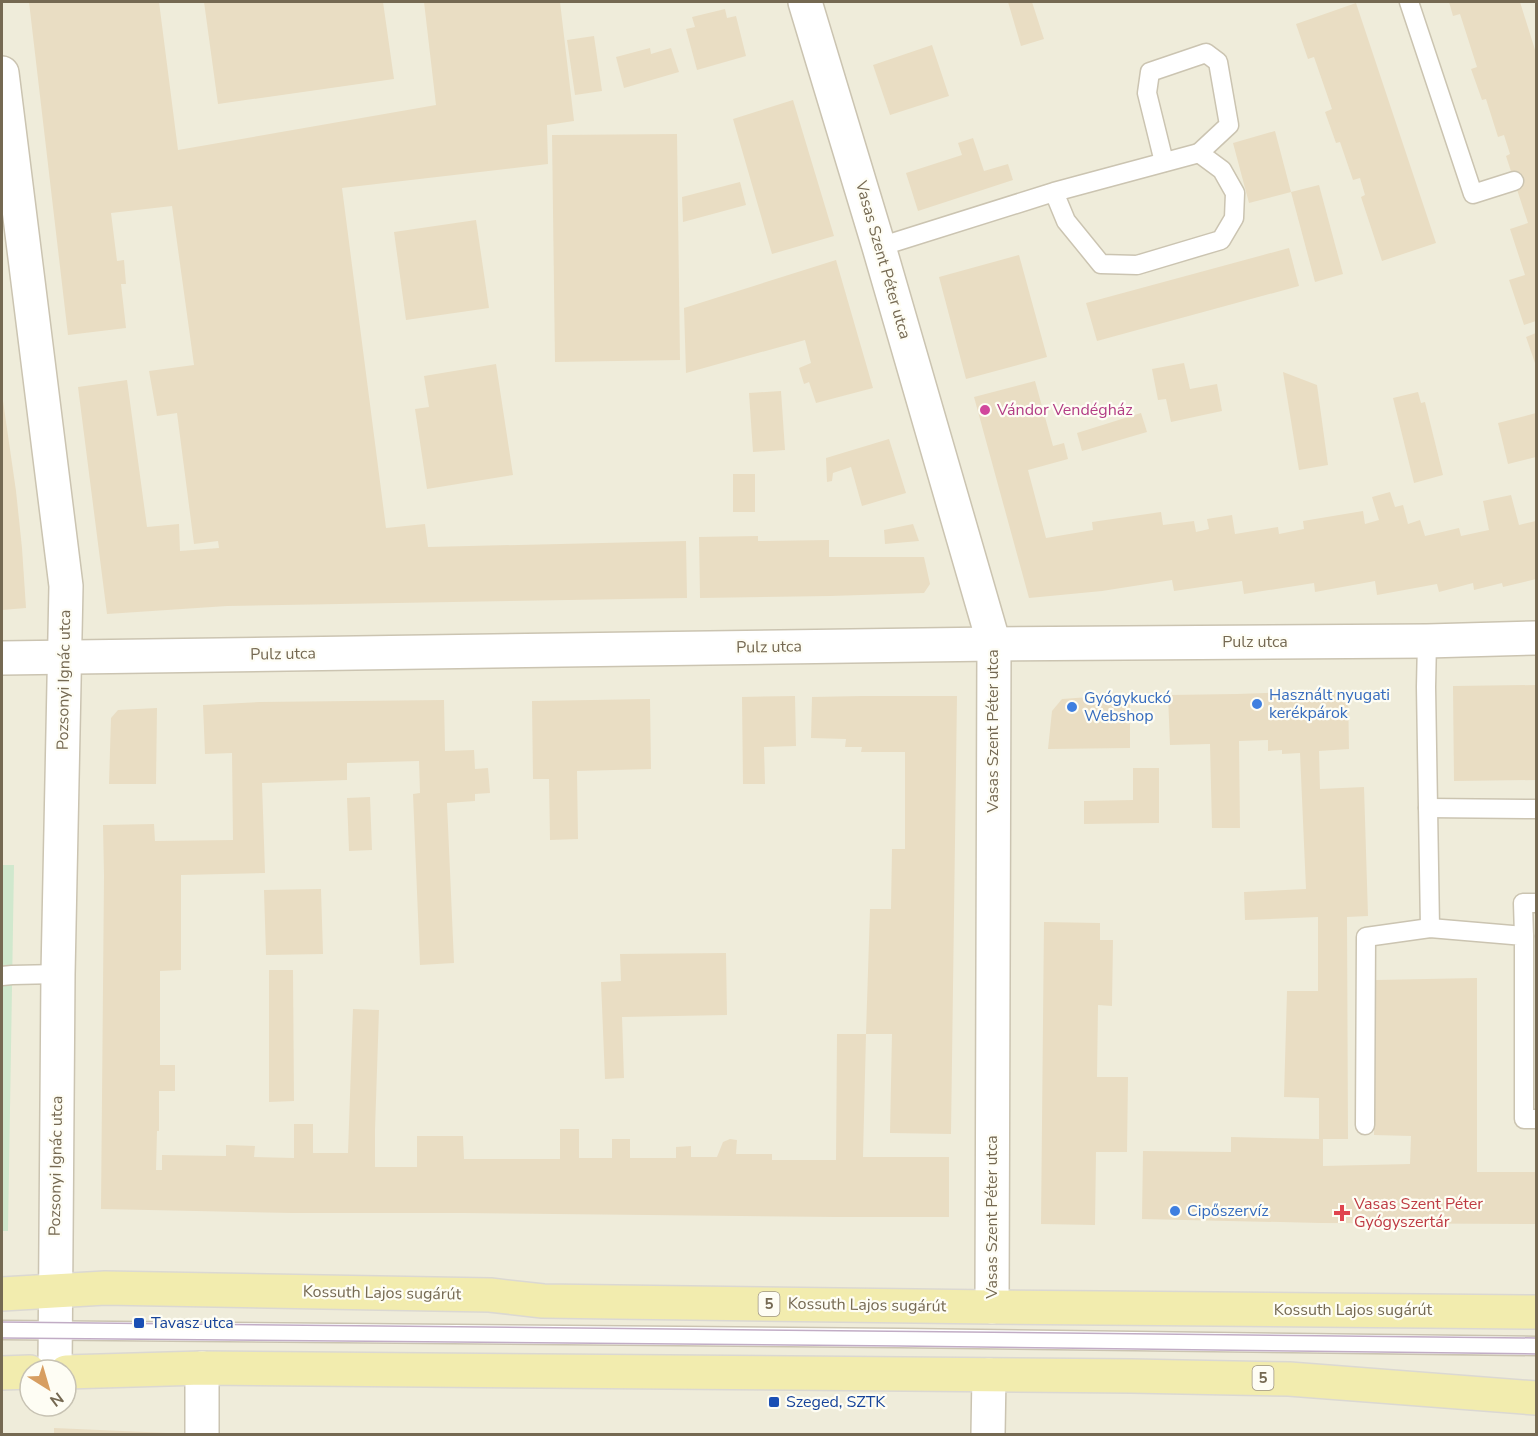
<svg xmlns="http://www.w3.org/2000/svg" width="1538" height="1436" viewBox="0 0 1538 1436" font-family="'Nunito Sans',sans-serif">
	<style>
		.residential { fill: #efecda; fill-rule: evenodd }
		.green { fill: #d0e8cd }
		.building { fill: #e9ddc3 }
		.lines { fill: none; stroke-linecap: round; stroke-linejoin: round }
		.service-casing { stroke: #cbc4b1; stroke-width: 21 }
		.minor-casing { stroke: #cbc4b1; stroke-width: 36 }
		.primary-casing { stroke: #dbd8d2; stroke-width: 36 }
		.service { stroke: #fff; stroke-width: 18 }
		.minor { stroke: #fff; stroke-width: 33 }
		.primary { stroke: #f2ecae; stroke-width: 33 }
		.tram { stroke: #c1acc5; stroke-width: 1.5 }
		.hotel-dot { fill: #d1479c; stroke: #fefdf4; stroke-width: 2 }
		.shop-dot { fill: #3f7fe0; stroke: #fefdf4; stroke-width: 2 }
		.health-dot { fill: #e0444e; stroke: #fefdf4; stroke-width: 2 }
		.transit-dot { fill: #1a4fb4; stroke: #fefdf4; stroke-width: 2 }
		.labels { text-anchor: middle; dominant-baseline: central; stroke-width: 4.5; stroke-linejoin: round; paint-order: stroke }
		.shield { fill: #fefdf4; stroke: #9e9583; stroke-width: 1.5 }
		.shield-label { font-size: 15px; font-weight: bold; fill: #756952 }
		.street-label { font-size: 16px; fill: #756952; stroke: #fefdf4 }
		.hotel-label { font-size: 16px; fill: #b23c85; stroke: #fefdf4; text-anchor: start }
		.shop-label { font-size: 16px; fill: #366cbe; stroke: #fefdf4; text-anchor: start }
		.health-label { font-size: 16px; fill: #be3a42; stroke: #fefdf4; text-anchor: start }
		.transit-label { font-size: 16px; fill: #164399; stroke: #fefdf4; text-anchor: start }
	</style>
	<rect width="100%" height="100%" fill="#fbfaee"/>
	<path class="residential" d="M2 2H1536V1434H2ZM30 1370H66V1406H30Z"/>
	<path class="green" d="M2 865H14L8 1231H2Z"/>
	<g class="building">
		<path d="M29 2H159L178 150 436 105 424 2H560L574 121 547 125 548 164 342 188 386 528 425 524 428 547 686 541 687 598 227 606 107 614 78 387 127 380 147 527 179 524 180 551 219 548 218 541 194 544 177 413 157 416 149 371 194 365 172 206 111 213 117 261 124 260 126 284H121L126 328 68 335Z"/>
		<path d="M204 2H383L394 79 218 104Z"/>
		<path d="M1008 2H1032L1044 39 1021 46Z"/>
		<path d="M1449 2H1520L1536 53V321L1524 325 1509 280 1525 275 1510 229 1528 223 1506 156 1510 154 1504 135 1498 137 1486 99 1482 100 1471 69 1477 67 1460 14 1453 16Z"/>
		<path d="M1356 3 1436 243 1382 261 1361 197 1365 195 1360 178 1353 180 1340 142 1336 143 1325 112 1332 109 1314 57 1308 59 1296 24Z"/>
		<path d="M725 9 727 18 736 16 746 56 697 70 686 29 695 27 692 17Z"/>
		<path d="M594 36 602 91 575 95 567 40Z"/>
		<path d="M932 45 949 96 890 115 873 65Z"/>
		<path d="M650 48 651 54 671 48 679 72 624 88 616 57Z"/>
		<path d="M793 100 834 236 772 254 733 119Z"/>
		<path d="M1275 131 1291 192 1249 203 1233 143Z"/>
		<path d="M677 134 680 360 555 362 552 135Z"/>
		<path d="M973 138 984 171 1008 164 1013 180 918 211 906 173 962 155 958 143Z"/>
		<path d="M740 182 746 205 683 222 682 197Z"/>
		<path d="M1319 185 1343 274 1315 282 1291 192Z"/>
		<path d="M476 220 489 308 406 320 394 232Z"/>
		<path d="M1289 248 1299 286 1097 341 1086 303Z"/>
		<path d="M1019 255 1047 357 966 379 939 277Z"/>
		<path d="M836 260 873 388 816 403 809 382 804 384 799 368 811 363 805 340 686 373 684 308Z"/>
		<path d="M1536 333V362L1535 363 1526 337Z"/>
		<path d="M1184 363 1190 389 1217 384 1222 411 1171 422 1166 399 1158 400 1152 369Z"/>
		<path d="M496 364 513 475 427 489 415 409 429 407 424 376Z"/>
		<path d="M1283 372 1317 385 1328 465 1299 470Z"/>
		<path d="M1035 381 1053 446 1064 443 1068 459 1028 470 1046 538 1093 530 1092 522 1161 512 1163 525 1194 521 1196 532 1209 529 1207 519 1232 515 1235 534 1278 527 1279 534 1304 529 1303 521 1363 511 1365 524 1379 520 1372 497 1390 492 1395 507 1403 505 1408 524 1420 520 1425 536 1459 528 1461 536 1489 530 1483 501 1511 495 1519 525 1536 521V579L1503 587 1502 583 1474 590 1473 583 1439 592 1437 584 1377 595 1375 581 1315 592 1314 583 1244 594 1242 581 1174 591 1172 580 1102 591 1029 598 974 397Z"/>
		<path d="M781 391 785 450 753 452 749 393Z"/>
		<path d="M1418 392 1421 403 1425 402 1443 475 1414 483 1393 398Z"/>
		<path d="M2 401H3L16 491 22 548 26 608 2 610Z"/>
		<path d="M1141 413 1147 432 1082 451 1077 433Z"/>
		<path d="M1536 413V457L1508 464 1498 423Z"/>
		<path d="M889 439 906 493 862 506 851 467 833 473 832 481 827 482 826 458Z"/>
		<rect x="733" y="474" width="22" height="38"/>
		<path d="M913 524 919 541 885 544 884 530Z"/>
		<path d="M758 536V541L829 540V557H924L930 584 924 593 830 596 700 598 699 537Z"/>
		<path d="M1536 685V780L1454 781 1453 686Z"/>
		<path d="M1348 690 1349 749 1319 751 1320 789 1364 787 1368 916 1347 917 1348 1139H1323V1166L1410 1164 1411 1136 1374 1135 1376 980 1477 978V1172H1536V1224L1321 1223 1142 1219 1143 1151 1231 1152V1137L1319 1139V1098L1284 1097 1287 991H1318V917L1245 920 1244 892 1306 889 1300 753 1282 754V750L1268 751V740L1239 741 1240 828H1212L1210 744 1170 745 1168 695 1237 694Z"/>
		<path d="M1130 694V748L1048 749 1052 711 1062 699Z"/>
		<path d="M795 696 796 746 764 747 765 784H743L742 697Z"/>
		<path d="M862 696H957L951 1134 890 1133 892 1034H866L863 1157H949V1217H835L463 1213H292L101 1209 104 876 103 825 154 824 155 841 233 840 232 753 205 754 203 705 260 702 444 700 445 751 474 750 475 769 488 768 490 793 475 794V801L447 803 454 963 420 965 413 794 420 793 419 761 347 763V780L262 783 265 873 181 875V970L160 971V1065H175V1091H159V1131H157L156 1170H162V1155L226 1156V1145L255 1146 254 1157 294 1158V1124H313V1153H348L353 1009 379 1010 375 1130V1167H417V1136H463L464 1159H560V1129H579V1158H612V1139H630V1158H676V1147L691 1146V1157H717L723 1142 730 1139 737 1140 736 1154H772V1160H836L837 1034H866L870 909H891L892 849H905V752H861L862 747H845L846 739 811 738 812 697Z"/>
		<path d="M650 699 651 769 577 771 578 839 550 840 549 779H533L532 701Z"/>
		<path d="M157 708 156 784H109L111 718 118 710Z"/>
		<path d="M1133 768H1159V823L1084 824V801L1133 800Z"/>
		<path d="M370 797 372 850 349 851 347 798Z"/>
		<path d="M321 889 323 954 266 955 264 890Z"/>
		<path d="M1044 922 1100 923V940H1113L1112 1006 1098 1005 1097 1077H1128L1127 1152H1096L1095 1225 1041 1224Z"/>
		<path d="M726 953 727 1015 622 1017 624 1078 605 1079 601 982 621 981 620 954Z"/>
		<path d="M269 970H293L294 1101 269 1102Z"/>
		<path d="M54 1428 168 1433V1434H54Z"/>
	</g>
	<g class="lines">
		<defs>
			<g id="service">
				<path d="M1409 2 1473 194 1514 181"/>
				<path d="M1164 162 1147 93 1150 72 1206 53 1218 62 1229 125 1199 153"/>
				<path d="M879 247 1054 192 1066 221 1101 264 1137 265 1221 240 1234 218 1235 193 1222 170 1199 153 1054 192"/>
				<path d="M1427 641 1426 687 1430 928"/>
				<path d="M1428 808 1536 809"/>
				<path d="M1524 936 1523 903H1536"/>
				<path d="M2 976 12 975 58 974"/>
				<path d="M1365 1125 1366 937 1430 928 1524 936V1119H1536"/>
				<path d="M2 1330 900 1338 1536 1346"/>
			</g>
			<g id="minor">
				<path d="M805 2 879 247 994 644 992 1307"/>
				<path d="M2 73 66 586 58 974 55 1370"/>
				<path d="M2 658 994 644 1427 641 1536 638"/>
				<path d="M202 1434V1368"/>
				<path d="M988 1434 989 1375"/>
			</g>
			<g id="primary">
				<path d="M2 1294 105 1288 490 1295 543 1301 992 1307 1536 1312"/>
				<path d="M66 1372 202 1368 1131 1376 1289 1379 1536 1398"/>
				<path d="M2 1373 30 1372"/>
			</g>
		</defs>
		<use href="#service" class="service-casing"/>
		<use href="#minor" class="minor-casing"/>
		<use href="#primary" class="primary-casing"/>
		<use href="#service" class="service"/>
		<use href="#minor" class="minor"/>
		<use href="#primary" class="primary"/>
		<g class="tram">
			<path d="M2 1322 1536 1338"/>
			<path d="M2 1338 899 1346 1536 1354"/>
		</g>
	</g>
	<circle class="hotel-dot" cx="985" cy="410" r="6"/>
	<g class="shop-dot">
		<circle cx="1257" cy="704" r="6"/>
		<circle cx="1072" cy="707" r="6"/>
		<circle cx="1175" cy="1211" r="6"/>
	</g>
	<path class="health-dot" d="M1339 1204h6v6h6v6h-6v6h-6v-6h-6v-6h6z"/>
	<g class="transit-dot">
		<rect x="133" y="1317" width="12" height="12" rx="3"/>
		<rect x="768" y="1396" width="12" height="12" rx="3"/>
	</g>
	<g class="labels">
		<g class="shield">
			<rect x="758.5" y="1292" width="21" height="24" rx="4.5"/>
			<rect x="1252.5" y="1366" width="21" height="24" rx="4.5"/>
		</g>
		<g class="shield-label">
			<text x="769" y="1304">5</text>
			<text x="1263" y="1378">5</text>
		</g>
		<g class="street-label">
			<text transform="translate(883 260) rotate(74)">Vasas Szent Péter utca</text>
			<text x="1255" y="642">Pulz utca</text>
			<text transform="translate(769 647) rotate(-1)">Pulz utca</text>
			<text transform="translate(283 654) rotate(-1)">Pulz utca</text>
			<text transform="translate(64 680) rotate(-89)">Pozsonyi Ignác utca</text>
			<text transform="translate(993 731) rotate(-90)">Vasas Szent Péter utca</text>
			<text transform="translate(56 1166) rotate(-89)">Pozsonyi Ignác utca</text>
			<text transform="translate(992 1217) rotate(-90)">Vasas Szent Péter utca</text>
			<text transform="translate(382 1293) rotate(1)">Kossuth Lajos sugárút</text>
			<text transform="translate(867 1305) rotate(1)">Kossuth Lajos sugárút</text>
			<text x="1353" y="1310">Kossuth Lajos sugárút</text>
		</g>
		<g class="hotel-label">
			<text x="997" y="410">Vándor Vendégház</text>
		</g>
		<g class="shop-label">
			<text x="1269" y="695">Használt nyugati<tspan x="1269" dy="18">kerékpárok</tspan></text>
			<text x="1084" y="698">Gyógykuckó<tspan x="1084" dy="18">Webshop</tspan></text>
			<text x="1187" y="1211">Cipőszervíz</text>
		</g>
		<g class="health-label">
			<text x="1354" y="1204">Vasas Szent Péter<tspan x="1354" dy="18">Gyógyszertár</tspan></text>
		</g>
		<g class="transit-label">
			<text x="151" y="1323">Tavasz utca</text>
			<text x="786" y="1402">Szeged, SZTK</text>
		</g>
	</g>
	<rect width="1538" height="1436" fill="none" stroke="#756952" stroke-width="6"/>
	<g transform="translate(48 1388) rotate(143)"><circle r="28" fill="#fefdf4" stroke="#c7c2b3" stroke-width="1.5"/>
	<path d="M0-4.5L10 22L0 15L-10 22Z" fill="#d79e61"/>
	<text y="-9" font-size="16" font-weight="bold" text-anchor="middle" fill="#756952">N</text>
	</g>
</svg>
